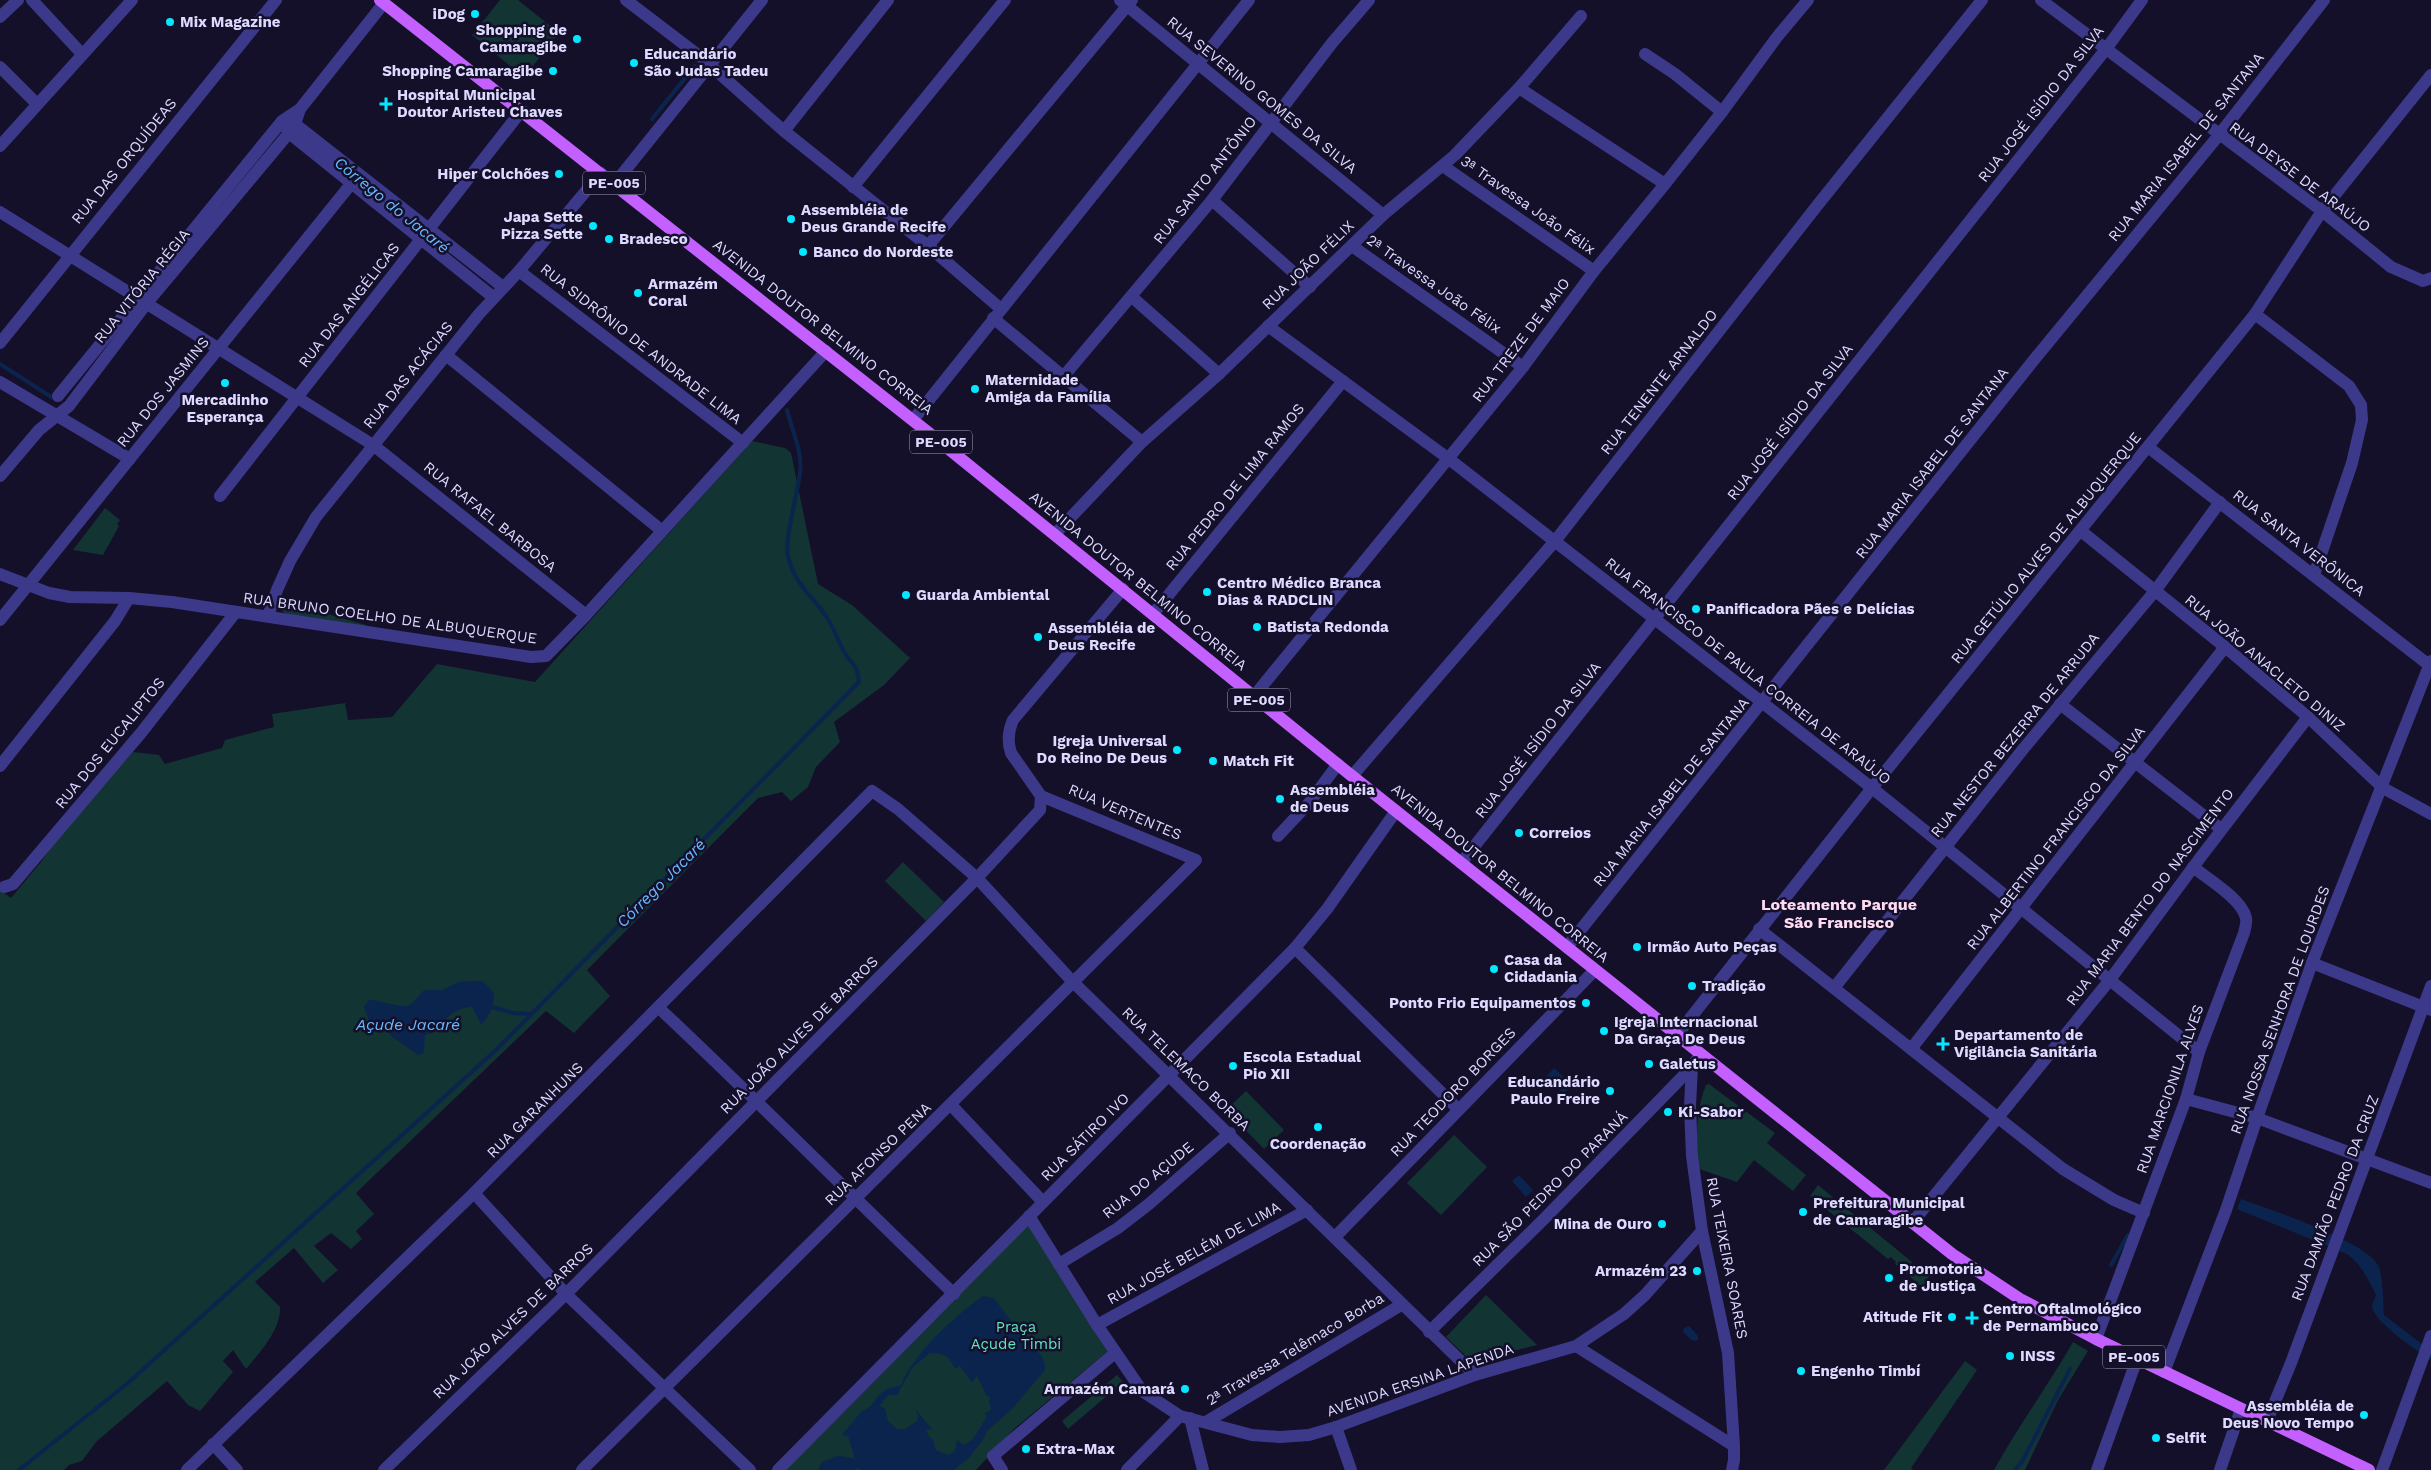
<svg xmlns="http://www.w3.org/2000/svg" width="2431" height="1470" viewBox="0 0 2431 1470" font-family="'Work Sans',sans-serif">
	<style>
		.green { fill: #123433 }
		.water { fill: #0b244e; fill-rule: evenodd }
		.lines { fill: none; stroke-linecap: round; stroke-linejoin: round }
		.stream { stroke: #0b244e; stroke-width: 4 }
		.canal { stroke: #0b244e; stroke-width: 14 }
		.minor { stroke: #3c398a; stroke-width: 12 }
		.major { stroke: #c360ff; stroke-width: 12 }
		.poi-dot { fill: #05e6ff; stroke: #14102a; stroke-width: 2 }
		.labels { text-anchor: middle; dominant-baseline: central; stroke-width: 5; stroke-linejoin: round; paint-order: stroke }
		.shield { fill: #14102a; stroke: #a19dbf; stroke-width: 1 }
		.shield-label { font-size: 14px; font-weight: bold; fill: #ddd9ff }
		.poi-label { font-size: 15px; font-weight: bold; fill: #ddd9ff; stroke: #14102a; text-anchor: start }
		.street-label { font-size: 15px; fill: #ddd9ff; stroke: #14102a }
		.park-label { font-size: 15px; fill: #5fe4c3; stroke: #14102a }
		.water-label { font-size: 16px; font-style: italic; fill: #67b9ff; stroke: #14102a }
		.neighbourhood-label { font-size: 16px; font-weight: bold; fill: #ffdbf2; stroke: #14102a }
	</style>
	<rect width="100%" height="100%" fill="#14102a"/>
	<g class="green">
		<path d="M500 0H518L559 33 524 77 472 35Z"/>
		<path d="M752 441 785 448 791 453 818 584 852 605 910 658 884 685 834 722 840 742 816 767 808 787 791 801 782 792 758 798 587 970 610 996 574 1033 546 1011 356 1193 374 1214 356 1231 362 1239 351 1249 331 1233 314 1246 338 1270 323 1283 294 1248 255 1282 280 1307C281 1330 260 1352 246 1369L233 1350 223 1361 233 1372 200 1411 188 1405 167 1381 96 1442 82 1461 69 1465 64 1470H0V890L11 898 41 862 61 833 133 752 159 755 165 764 222 748 225 740 274 727 272 714 345 703 348 720 392 717 437 664 535 682Z"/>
		<path d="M105 508 120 520 117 524 119 526 103 555 73 550Z"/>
		<path d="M283 601 366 625 365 627 286 614 282 611Z"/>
		<path d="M903 862 944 902 926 921 885 881Z"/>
		<path d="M1709 1084 1775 1133 1767 1143 1806 1175 1793 1191 1754 1160 1737 1182 1699 1169C1696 1141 1695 1112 1706 1085Z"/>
		<path d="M1246 1091 1284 1130 1264 1149 1226 1110Z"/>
		<path d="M1454 1135 1487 1167 1441 1215 1407 1183Z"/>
		<path d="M1818 1185 1912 1262 1911 1265 1915 1267 1934 1269 1922 1287 1895 1264 1896 1262 1891 1257 1888 1259 1810 1196Z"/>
		<path d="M1028 1225 1108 1351 1014 1429 976 1470H785Z"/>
		<path d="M1486 1295 1537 1345 1471 1361 1446 1337Z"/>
		<path d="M2073 1342 2088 1351 2058 1400 2025 1470H1994C2018 1426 2048 1386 2073 1342Z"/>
		<path d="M1965 1361 1977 1370 1911 1468 1913 1470H1884Z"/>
		<path d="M1117 1375 1123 1382 1068 1429 1062 1421Z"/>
	</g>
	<g class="water">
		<path d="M483 981 494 993C494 1005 490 1017 481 1024L472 1007C458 1007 444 1017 439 1030L425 1035 424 1053 418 1055 391 1036 388 1031 374 1025 369 1021 364 1007 369 1000C379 999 399 1009 410 1005 415 1002 418 995 423 991 430 988 436 991 442 990 449 988 454 983 460 982 467 981 476 981 483 981Z"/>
		<path d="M1554 1068 1572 1085 1564 1094 1546 1077Z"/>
		<path d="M1519 1175 1533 1190 1526 1197 1512 1181Z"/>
		<path d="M2241 1199C2269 1209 2365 1241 2378 1265 2383 1274 2383 1304 2384 1315L2431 1351V1360C2419 1352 2372 1321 2372 1306 2372 1303 2375 1299 2376 1295 2368 1279 2361 1264 2347 1254L2237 1209Z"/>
		<path d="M983 1296 994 1298 1021 1335 1041 1355 1045 1364V1370L1012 1409 987 1431 984 1438 969 1458 954 1470H862L855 1467 853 1470H848L855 1459 848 1436 842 1435 861 1412 871 1406 878 1396 887 1389 901 1385C913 1354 956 1315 983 1296ZM930 1353C946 1354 948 1355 955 1369L960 1366 972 1382 977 1376 986 1395 990 1397 989 1402 991 1410 984 1414 987 1416 973 1439 964 1445 957 1440 955 1451 948 1455 936 1450 933 1440 929 1437 926 1430 932 1429 915 1409 918 1416 917 1421 905 1429H897L888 1421 885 1409 880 1406 888 1395H897L912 1368Z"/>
		<path d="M1689 1326 1698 1336V1340L1693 1341 1683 1332 1684 1328Z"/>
	</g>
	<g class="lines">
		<g class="stream">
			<path d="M652 119 695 66"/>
			<path d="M0 364 56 400"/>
			<path d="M492 1007 513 1013 531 1014"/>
			<path d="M2111 1265 2128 1235"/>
			<path d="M19 1470 128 1383 496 1050 859 682C856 660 853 668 845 653 838 642 835 630 828 619 813 596 794 584 788 556 784 540 798 492 800 473 803 453 792 430 787 410"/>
			<path d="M2015 1470 2023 1460 2070 1369"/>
		</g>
		<path class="canal" d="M826 1468 839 1463 851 1465"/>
		<g class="minor">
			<path d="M32 0 82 54"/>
			<path d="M626 0 702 58 784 131 928 246 1001 309"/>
			<path d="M1120 0 1383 215"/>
			<path d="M2041 0 2322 211 2391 267 2423 281 2431 278"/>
			<path d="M0 17 18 0"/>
			<path d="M1645 54 1675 74 1722 112"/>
			<path d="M0 67 37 104"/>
			<path d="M1519 88 1665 184"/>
			<path d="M287 122 295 124 503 287"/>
			<path d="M285 126 289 133 493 297"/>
			<path d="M784 131 888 0"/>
			<path d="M0 146 132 0"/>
			<path d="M1443 166 1594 271"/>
			<path d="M615 183 762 0"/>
			<path d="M853 187 1005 0"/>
			<path d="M1212 200 1310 287"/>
			<path d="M0 212 373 445 586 615"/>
			<path d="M928 246 1132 0"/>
			<path d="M1352 246 1523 367"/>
			<path d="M519 271 743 443"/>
			<path d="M1132 297 1219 374"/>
			<path d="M2255 314 2349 386 2361 405 2362 420 2352 463 2314 575"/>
			<path d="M993 318 1142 442"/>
			<path d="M1268 326 1449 459 1872 788 2199 1052"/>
			<path d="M0 343 276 0"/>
			<path d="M446 355 661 530"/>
			<path d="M1063 377 1212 200 1332 43 1369 0"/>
			<path d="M0 382 130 459"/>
			<path d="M58 396 282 121 300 109"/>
			<path d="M913 420 1249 0"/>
			<path d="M2148 447 2429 665"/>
			<path d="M0 476 39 430 69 406 147 303 289 133 295 124 300 109 384 3"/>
			<path d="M220 496 522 110"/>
			<path d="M2081 531 2225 647 2308 717 2383 788 2431 814"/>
			<path d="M1055 534 1142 442 1219 374 1383 215 1455 155 1519 88 1581 16"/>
			<path d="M0 574 49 593 70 597 129 598 172 602 531 657 546 656 586 615 826 351"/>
			<path d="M1153 614 1343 381"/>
			<path d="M268 616 277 590 290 561 316 517 479 314 519 271 601 173"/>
			<path d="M0 620 351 184"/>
			<path d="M1254 696 1523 367 1594 271 1665 184 1722 112 1777 37 1808 0"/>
			<path d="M2060 704 2221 829"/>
			<path d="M0 766 115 621 129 598"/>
			<path d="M1352 776 1555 541 1816 207 1982 0"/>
			<path d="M1278 836 1309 803 1338 764"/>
			<path d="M1461 863 2106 49 2142 0"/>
			<path d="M4 887 13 884 141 733 235 613"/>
			<path d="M1759 929 2063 1169 2114 1200 2144 1213"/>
			<path d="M1567 947 2033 361 2219 135 2324 0"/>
			<path d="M1295 948 1458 1109"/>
			<path d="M2312 963 2431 1010"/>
			<path d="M1834 988 2024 748 2155 591 2220 502"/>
			<path d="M659 1008C759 1102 855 1199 954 1294"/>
			<path d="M1677 1035 1872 788 2255 314 2322 211 2431 75"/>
			<path d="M1911 1049 2225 647"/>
			<path d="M1700 1054 1692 1067 1690 1106 1692 1156 1702 1231 1728 1353 1734 1446V1460L1732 1470"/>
			<path d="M2186 1099 2257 1118 2431 1183"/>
			<path d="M951 1105 1043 1202"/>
			<path d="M474 1193 566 1294 750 1470"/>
			<path d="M1029 1216 1097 1325 1142 1391 1180 1416"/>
			<path d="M1912 1223 2109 981 2200 858 2308 717"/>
			<path d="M1335 1237 1595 970"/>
			<path d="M1059 1264 1118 1228 1149 1204 1230 1133"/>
			<path d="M1097 1325 1307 1210"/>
			<path d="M1429 1332 1544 1219 1692 1067"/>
			<path d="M2096 1339 2186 1099 2199 1052 2244 933C2245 929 2247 922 2246 918 2242 899 2208 879 2193 867"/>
			<path d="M1576 1346 1734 1446"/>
			<path d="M2164 1372 2226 1210 2257 1118 2312 963 2431 661"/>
			<path d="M1190 1418 1203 1470"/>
			<path d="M2267 1421 2291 1363 2431 986"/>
			<path d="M1206 1422 1401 1305"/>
			<path d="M1336 1427 1351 1470"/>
			<path d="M213 1444 237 1470"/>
			<path d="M187 1470 474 1193 872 791 898 809 977 878 1072 981 1475 1375"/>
			<path d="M384 1470 566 1294 977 878 1040 810 1041 796 1011 753C1007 741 1008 731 1013 720L1123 589"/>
			<path d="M582 1470 1196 860 1041 796"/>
			<path d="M778 1470 1295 948 1327 909 1396 811"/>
			<path d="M1002 1470 993 1456 1115 1353"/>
			<path d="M1127 1470 1180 1416 1252 1435 1280 1437 1309 1435 1336 1427 1475 1375 1576 1346 1624 1314 1645 1295 1702 1231"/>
			<path d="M2097 1470 2137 1359"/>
			<path d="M2220 1470 2241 1409"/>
			<path d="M2382 1470 2431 1336"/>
		</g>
		<path class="major" d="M380 0 934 437 1352 776 1952 1254 2020 1299 2096 1339 2369 1470"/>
	</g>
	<g class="poi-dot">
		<circle cx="475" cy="14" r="5"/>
		<circle cx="170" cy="22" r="5"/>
		<circle cx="577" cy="39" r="5"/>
		<circle cx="634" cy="63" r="5"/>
		<circle cx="553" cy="71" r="5"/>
		<path d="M383.5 96.5h5v5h5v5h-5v5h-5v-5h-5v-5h5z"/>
		<circle cx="559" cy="174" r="5"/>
		<circle cx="791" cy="219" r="5"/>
		<circle cx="593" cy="226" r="5"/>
		<circle cx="609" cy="239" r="5"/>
		<circle cx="803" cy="252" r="5"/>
		<circle cx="638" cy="293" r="5"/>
		<circle cx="225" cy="383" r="5"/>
		<circle cx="975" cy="389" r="5"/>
		<circle cx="1207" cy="592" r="5"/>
		<circle cx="906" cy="595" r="5"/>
		<circle cx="1696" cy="609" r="5"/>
		<circle cx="1257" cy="627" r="5"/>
		<circle cx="1038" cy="637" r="5"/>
		<circle cx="1177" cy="750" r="5"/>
		<circle cx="1213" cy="761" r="5"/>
		<circle cx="1280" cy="799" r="5"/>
		<circle cx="1519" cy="833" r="5"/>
		<circle cx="1637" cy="947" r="5"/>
		<circle cx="1494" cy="969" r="5"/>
		<circle cx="1692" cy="986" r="5"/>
		<circle cx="1586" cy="1003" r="5"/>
		<circle cx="1604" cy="1031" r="5"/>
		<path d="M1940.5 1036.5h5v5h5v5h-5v5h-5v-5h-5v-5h5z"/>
		<circle cx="1649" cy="1064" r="5"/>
		<circle cx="1233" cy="1066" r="5"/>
		<circle cx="1610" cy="1091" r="5"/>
		<circle cx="1668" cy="1112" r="5"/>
		<circle cx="1318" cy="1127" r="5"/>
		<circle cx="1803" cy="1212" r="5"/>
		<circle cx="1662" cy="1224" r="5"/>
		<circle cx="1697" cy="1271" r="5"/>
		<circle cx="1889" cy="1278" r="5"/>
		<circle cx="1952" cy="1317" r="5"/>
		<path d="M1969.5 1310.5h5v5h5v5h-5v5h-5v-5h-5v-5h5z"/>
		<circle cx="2010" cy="1356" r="5"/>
		<circle cx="1801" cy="1371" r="5"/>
		<circle cx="1185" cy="1389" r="5"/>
		<circle cx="2364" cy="1415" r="5"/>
		<circle cx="2156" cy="1438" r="5"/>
		<circle cx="1026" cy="1449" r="5"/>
	</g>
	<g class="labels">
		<g class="shield">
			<rect x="583" y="171.5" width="62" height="23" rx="4"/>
			<rect x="910" y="430.5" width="62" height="23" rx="4"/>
			<rect x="1228" y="688.5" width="62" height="23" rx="4"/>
			<rect x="2103" y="1345.5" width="62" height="23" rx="4"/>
		</g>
		<g class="shield-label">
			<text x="614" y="183">PE-005</text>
			<text x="941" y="442">PE-005</text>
			<text x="1259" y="700">PE-005</text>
			<text x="2134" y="1357">PE-005</text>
		</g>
		<g class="poi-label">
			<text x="465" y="14" text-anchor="end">iDog</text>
			<text x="180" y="22">Mix Magazine</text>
			<text x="567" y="30" text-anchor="end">Shopping de<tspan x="567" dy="17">Camaragibe</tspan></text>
			<text x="644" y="54">Educandário<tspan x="644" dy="17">São Judas Tadeu</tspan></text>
			<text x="543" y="71" text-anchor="end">Shopping Camaragibe</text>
			<text x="397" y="95">Hospital Municipal<tspan x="397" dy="17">Doutor Aristeu Chaves</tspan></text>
			<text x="549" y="174" text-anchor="end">Hiper Colchões</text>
			<text x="801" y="210">Assembléia de<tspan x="801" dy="17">Deus Grande Recife</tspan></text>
			<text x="583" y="217" text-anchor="end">Japa Sette<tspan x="583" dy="17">Pizza Sette</tspan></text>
			<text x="619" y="239">Bradesco</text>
			<text x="813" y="252">Banco do Nordeste</text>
			<text x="648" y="284">Armazém<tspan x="648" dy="17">Coral</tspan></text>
			<text x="985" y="380">Maternidade<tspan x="985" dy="17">Amiga da Família</tspan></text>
			<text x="225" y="400" text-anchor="middle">Mercadinho<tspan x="225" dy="17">Esperança</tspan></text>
			<text x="1217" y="583">Centro Médico Branca<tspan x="1217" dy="17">Dias &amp; RADCLIN</tspan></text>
			<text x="916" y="595">Guarda Ambiental</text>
			<text x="1706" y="609">Panificadora Pães e Delícias</text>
			<text x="1267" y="627">Batista Redonda</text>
			<text x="1048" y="628">Assembléia de<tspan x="1048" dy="17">Deus Recife</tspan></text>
			<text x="1167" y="741" text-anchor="end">Igreja Universal<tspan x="1167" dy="17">Do Reino De Deus</tspan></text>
			<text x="1223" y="761">Match Fit</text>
			<text x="1290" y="790">Assembléia<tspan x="1290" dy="17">de Deus</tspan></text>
			<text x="1529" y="833">Correios</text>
			<text x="1647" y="947">Irmão Auto Peças</text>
			<text x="1504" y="960">Casa da<tspan x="1504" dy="17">Cidadania</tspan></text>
			<text x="1702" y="986">Tradição</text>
			<text x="1576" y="1003" text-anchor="end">Ponto Frio Equipamentos</text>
			<text x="1614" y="1022">Igreja Internacional<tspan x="1614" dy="17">Da Graça De Deus</tspan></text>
			<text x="1954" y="1035">Departamento de<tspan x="1954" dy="17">Vigilância Sanitária</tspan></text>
			<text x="1243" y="1057">Escola Estadual<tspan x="1243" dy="17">Pio XII</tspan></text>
			<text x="1659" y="1064">Galetus</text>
			<text x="1600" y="1082" text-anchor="end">Educandário<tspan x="1600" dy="17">Paulo Freire</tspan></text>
			<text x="1678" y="1112">Ki-Sabor</text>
			<text x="1318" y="1144" text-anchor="middle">Coordenação</text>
			<text x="1813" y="1203">Prefeitura Municipal<tspan x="1813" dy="17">de Camaragibe</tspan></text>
			<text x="1652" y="1224" text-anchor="end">Mina de Ouro</text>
			<text x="1899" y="1269">Promotoria<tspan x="1899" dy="17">de Justiça</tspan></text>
			<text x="1687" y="1271" text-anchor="end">Armazém 23</text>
			<text x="1983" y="1309">Centro Oftalmológico<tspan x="1983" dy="17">de Pernambuco</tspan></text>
			<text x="1942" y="1317" text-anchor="end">Atitude Fit</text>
			<text x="2020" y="1356">INSS</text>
			<text x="1811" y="1371">Engenho Timbí</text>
			<text x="1175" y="1389" text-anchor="end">Armazém Camará</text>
			<text x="2354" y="1406" text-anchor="end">Assembléia de<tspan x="2354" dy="17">Deus Novo Tempo</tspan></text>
			<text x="2166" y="1438">Selfit</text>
			<text x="1036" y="1449">Extra-Max</text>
		</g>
		<g class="street-label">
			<text transform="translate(1262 95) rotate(39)">RUA SEVERINO GOMES DA SILVA</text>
			<text transform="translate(2041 104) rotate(-52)">RUA JOSÉ ISÍDIO DA SILVA</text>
			<text transform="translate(2186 147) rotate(-51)">RUA MARIA ISABEL DE SANTANA</text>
			<text transform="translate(124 161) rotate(-51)">RUA DAS ORQUÍDEAS</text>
			<text transform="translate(2300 177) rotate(37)">RUA DEYSE DE ARAÚJO</text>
			<text transform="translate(1205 180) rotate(-52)">RUA SANTO ANTÔNIO</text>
			<text transform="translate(1528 205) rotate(35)">3ª Travessa João Félix</text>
			<text transform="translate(1308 265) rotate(-44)">RUA JOÃO FÉLIX</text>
			<text transform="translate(1434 284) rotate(35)">2ª Travessa João Félix</text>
			<text transform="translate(142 286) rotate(-51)">RUA VITÓRIA RÉGIA</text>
			<text transform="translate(349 305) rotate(-52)">RUA DAS ANGÉLICAS</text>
			<text transform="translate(823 327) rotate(38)">AVENIDA DOUTOR BELMINO CORREIA</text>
			<text transform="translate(1521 340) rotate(-53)">RUA TREZE DE MAIO</text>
			<text transform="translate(641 344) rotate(38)">RUA SIDRÔNIO DE ANDRADE LIMA</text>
			<text transform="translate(408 375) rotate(-51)">RUA DAS ACÁCIAS</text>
			<text transform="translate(1659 382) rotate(-52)">RUA TENENTE ARNALDO</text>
			<text transform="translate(163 392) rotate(-51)">RUA DOS JASMINS</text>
			<text transform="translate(1790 422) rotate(-52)">RUA JOSÉ ISÍDIO DA SILVA</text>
			<text transform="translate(1932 463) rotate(-52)">RUA MARIA ISABEL DE SANTANA</text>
			<text transform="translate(1235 487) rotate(-51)">RUA PEDRO DE LIMA RAMOS</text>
			<text transform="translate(490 517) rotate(39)">RUA RAFAEL BARBOSA</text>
			<text transform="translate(2299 543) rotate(38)">RUA SANTA VERÔNICA</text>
			<text transform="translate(2046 548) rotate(-51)">RUA GETÚLIO ALVES DE ALBUQUERQUE</text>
			<text transform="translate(1138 581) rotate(39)">AVENIDA DOUTOR BELMINO CORREIA</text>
			<text transform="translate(390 618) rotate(8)">RUA BRUNO COELHO DE ALBUQUERQUE</text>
			<text transform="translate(2265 663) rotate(40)">RUA JOÃO ANACLETO DINIZ</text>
			<text transform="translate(1748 671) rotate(38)">RUA FRANCISCO DE PAULA CORREIA DE ARAÚJO</text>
			<text transform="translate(2015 735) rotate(-51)">RUA NESTOR BEZERRA DE ARRUDA</text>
			<text transform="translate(1538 740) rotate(-52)">RUA JOSÉ ISÍDIO DA SILVA</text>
			<text transform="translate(110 743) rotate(-51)">RUA DOS EUCALIPTOS</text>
			<text transform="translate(1671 792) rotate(-51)">RUA MARIA ISABEL DE SANTANA</text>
			<text transform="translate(1125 812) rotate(23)">RUA VERTENTES</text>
			<text transform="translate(2056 838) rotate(-52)">RUA ALBERTINO FRANCISCO DA SILVA</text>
			<text transform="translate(1500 873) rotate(39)">AVENIDA DOUTOR BELMINO CORREIA</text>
			<text transform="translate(2150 897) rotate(-53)">RUA MARIA BENTO DO NASCIMENTO</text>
			<text transform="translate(2280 1010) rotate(-70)">RUA NOSSA SENHORA DE LOURDES</text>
			<text transform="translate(799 1035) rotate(-45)">RUA JOÃO ALVES DE BARROS</text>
			<text transform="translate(1186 1069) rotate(44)">RUA TELEMACO BORBA</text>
			<text transform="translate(2170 1089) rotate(-71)">RUA MARCIONILA ALVES</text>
			<text transform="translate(1453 1092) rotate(-46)">RUA TEODORO BORGES</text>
			<text transform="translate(535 1110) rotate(-45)">RUA GARANHUNS</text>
			<text transform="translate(1085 1137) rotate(-45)">RUA SÁTIRO IVO</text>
			<text transform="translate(878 1154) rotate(-44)">RUA AFONSO PENA</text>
			<text transform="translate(1148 1180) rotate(-39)">RUA DO AÇUDE</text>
			<text transform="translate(1550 1189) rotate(-45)">RUA SÃO PEDRO DO PARANÁ</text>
			<text transform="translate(2335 1198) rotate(-69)">RUA DAMIÃO PEDRO DA CRUZ</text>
			<text transform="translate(1194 1253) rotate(-29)">RUA JOSÉ BELÉM DE LIMA</text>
			<text transform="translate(1727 1258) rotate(79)">RUA TEIXEIRA SOARES</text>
			<text transform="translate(513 1321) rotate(-44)">RUA JOÃO ALVES DE BARROS</text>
			<text transform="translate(1295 1349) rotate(-31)">2ª Travessa Telêmaco Borba</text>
			<text transform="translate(1420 1380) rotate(-19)">AVENIDA ERSINA LAPENDA</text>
		</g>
		<g class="park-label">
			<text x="1016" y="1327">Praça<tspan x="1016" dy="17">Açude Timbi</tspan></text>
		</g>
		<g class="water-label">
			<text transform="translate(392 205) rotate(39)">Córrego do Jacaré</text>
			<text transform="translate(661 883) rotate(-45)">Córrego Jacaré</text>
			<text x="408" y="1024">Açude Jacaré</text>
		</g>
		<g class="neighbourhood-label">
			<text x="1839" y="904">Loteamento Parque<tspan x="1839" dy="18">São Francisco</tspan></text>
		</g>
	</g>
</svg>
